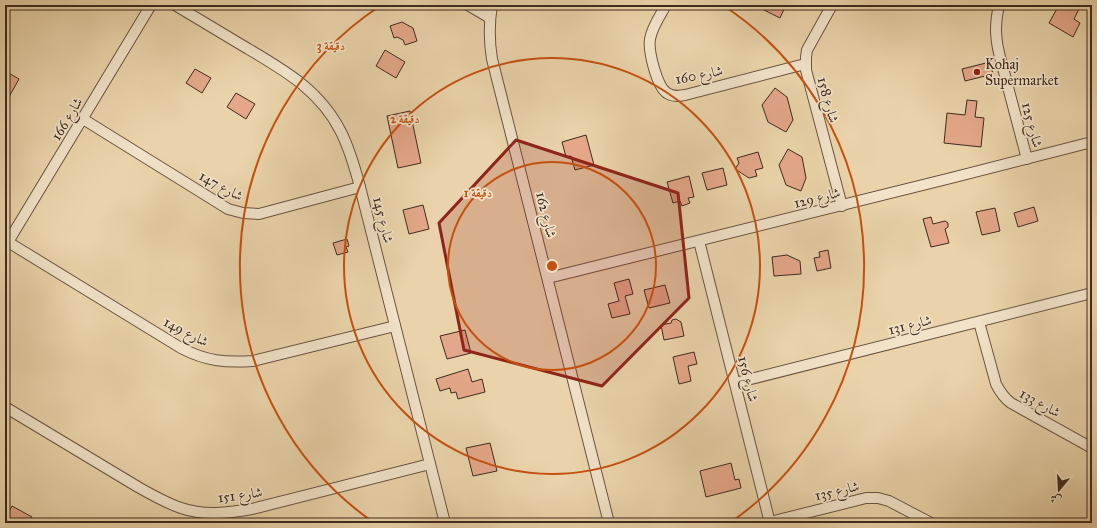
<svg xmlns="http://www.w3.org/2000/svg" width="1097" height="528" viewBox="0 0 1097 528" font-family="'IM FELL Great Primer',Amiri,serif">
	<style>
		.building { fill: #e4a78a; stroke: #3f2a1d }
		.lines { fill: none; stroke-linecap: round; stroke-linejoin: round }
		.minor-casing { stroke: #6a5440; stroke-width: 12 }
		.minor { stroke: #f1e2c8; stroke-width: 10 }
		.marked { fill: #8f2418; fill-opacity: 0.2; stroke: #8f2418; stroke-width: 3; stroke-linejoin: round }
		.ring { fill: none; stroke: #c6500f; stroke-width: 2 }
		.poi-dot { fill: #8f2418; stroke: #f1e2c8; stroke-width: 1.5 }
		.labels { text-anchor: middle; dominant-baseline: central; stroke-width: 3.5; stroke-linejoin: round; paint-order: stroke }
		.poi-label { font-size: 14px; fill: #3f2a1d; stroke: #f1e2c8; text-anchor: start }
		.street-label { font-size: 14px; fill: #3f2a1d; stroke: #f1e2c8 }
		.centre { fill: #c6500f; stroke: #f1e2c8; stroke-width: 2 }
		.ring-label { font-size: 12px; text-anchor: middle; font-weight: bold; fill: #c6500f; stroke: #f1e2c8; stroke-width: 3.5; stroke-linejoin: round; paint-order: stroke }
	</style>
	<rect width="100%" height="100%" fill="#ead3aa"/>
	<filter id="stains"><feTurbulence type="fractalNoise" baseFrequency=".005" numOctaves="4"/><feColorMatrix values="0 0 0 0 .2 0 0 0 0 .09 0 0 0 0 .02 0 0 0 .5 -.17"/></filter>
	<radialGradient id="worn" r=".72"><stop offset=".6" stop-color="#630" stop-opacity="0"/><stop offset="1" stop-color="#630" stop-opacity=".3"/></radialGradient>
	<g class="building">
		<path d="M754 5H786L780 18Z"/>
		<path d="M1059 5H1081L1074 19 1080 23 1073 37 1049 23Z"/>
		<path d="M402 22 413 28 417 41 405 45 403 40 397 37 394 38 390 26Z"/>
		<path d="M385 50 405 62 396 78 376 66Z"/>
		<path d="M990 62 993 74 965 81 962 69Z"/>
		<path d="M195 69 211 78 202 93 186 83Z"/>
		<path d="M5 71 19 79 5 104Z"/>
		<path d="M775 88 787 97 793 120 786 132 768 122 762 105Z"/>
		<path d="M236 93 255 104 246 119 227 107Z"/>
		<path d="M967 100 977 101 975 117 984 118 981 147 944 143 947 113 965 115Z"/>
		<path d="M410 111 421 163 398 168 387 116Z"/>
		<path d="M586 135 594 165 575 170 571 156 566 157 562 142Z"/>
		<path d="M788 149 802 157 806 178 801 191 786 185 779 165Z"/>
		<path d="M758 152 763 168 755 170 757 176 749 178 735 169 739 163 737 158Z"/>
		<path d="M723 168 727 185 707 190 702 173Z"/>
		<path d="M689 176 694 197 688 198 690 203 682 206 680 201 673 203 667 182Z"/>
		<path d="M423 205 429 229 409 234 403 210Z"/>
		<path d="M1034 207 1038 221 1018 227 1014 213Z"/>
		<path d="M995 208 1000 231 982 235 976 212Z"/>
		<path d="M931 217 933 224 945 221 948 223V227L945 229 949 243 931 247 923 219Z"/>
		<path d="M347 239 349 246 346 247 348 252 337 255 333 243Z"/>
		<path d="M828 250 831 268 817 271 814 258 820 257 819 252Z"/>
		<path d="M787 255 800 261 801 274 774 276 772 257Z"/>
		<path d="M629 279 633 294 625 296 630 314 612 318 608 304 619 301 614 283Z"/>
		<path d="M665 285 670 303 649 308 644 290Z"/>
		<path d="M676 319 681 322 684 336 664 340 661 325 671 323 672 320Z"/>
		<path d="M465 330 471 353 447 359 440 336Z"/>
		<path d="M694 352 697 364 688 366 691 381 679 384 673 357Z"/>
		<path d="M468 369 472 382 482 379 485 392 458 399 456 392 451 393 450 388 440 391 436 379Z"/>
		<path d="M490 443 497 471 473 476 466 448Z"/>
		<path d="M731 463 735 480 739 479 741 488 706 497 700 471Z"/>
		<path d="M12 506 32 517 29 523H5V519Z"/>
	</g>
	<g class="lines">
		<defs>
			<g id="minor">
				<path d="M175 5C198 19 222 33 245 47 284 70 320 90 341 132 350 150 355 168 360 187L445 523"/>
				<path d="M468 5 490 18"/>
				<path d="M492 5C489 23 489 41 492 59L609 523"/>
				<path d="M666 5C660 16 652 27 650 39 648 51 657 87 667 93 673 97 679 96 685 95L805 64"/>
				<path d="M832 5 807 50 806 57V70L842 206"/>
				<path d="M999 5C995 24 995 35 999 53L1027 159"/>
				<path d="M83 119 228 209 243 213 259 214 360 187"/>
				<path d="M699 241 770 523"/>
				<path d="M8 242 181 348C206 361 225 363 253 361L395 326"/>
				<path d="M5 247 151 5"/>
				<path d="M548 278 951 178 1092 142"/>
				<path d="M979 322 996 384C1000 392 1004 398 1011 403L1092 448"/>
				<path d="M735 383 1092 293"/>
				<path d="M5 407 138 487C152 495 166 503 181 508 204 516 228 513 252 509L430 464"/>
				<path d="M770 522 866 498H878L889 501 931 523"/>
			</g>
		</defs>
		<use href="#minor" class="minor-casing"/>
		<use href="#minor" class="minor"/>
	</g>
	<path class="marked" d="M516 140 678 193 689 298 602 386 464 350 439 223Z"/>
	<g class="ring">
		<circle cx="552" cy="266" r="104"/>
		<circle cx="552" cy="266" r="208"/>
		<path d="M373 522A312 312 0 0 1 380 6M724 6A312 312 0 0 1 731 522"/>
	</g>
	<circle class="poi-dot" cx="977" cy="72" r="4"/>
	<g class="labels">
		<g class="poi-label">
			<text x="985" y="64">Kohaj<tspan x="985" dy="16">Supermarket</tspan></text>
		</g>
		<g class="street-label">
			<text transform="translate(699 75) rotate(-11)">شارع 160</text>
			<text transform="translate(828 100) rotate(75)">شارع 158</text>
			<text transform="translate(67 119) rotate(-59)">شارع 166</text>
			<text transform="translate(1032 125) rotate(75)">شارع 125</text>
			<text transform="translate(221 186) rotate(28)">شارع 147</text>
			<text transform="translate(817 198) rotate(-14)">شارع 129</text>
			<text transform="translate(546 215) rotate(76)">شارع 162</text>
			<text transform="translate(383 220) rotate(76)">شارع 145</text>
			<text transform="translate(910 325) rotate(-14)">شارع 131</text>
			<text transform="translate(186 332) rotate(27)">شارع 149</text>
			<text transform="translate(748 379) rotate(76)">شارع 156</text>
			<text transform="translate(1040 403) rotate(29)">شارع 133</text>
			<text transform="translate(837 491) rotate(-13)">شارع 135</text>
			<text transform="translate(240 495) rotate(-8)">شارع 151</text>
		</g>
	</g>
	<circle cx="552" cy="266" r="6" class="centre"/>
	<g class="ring-label">
		<text x="331" y="50">3 دقيقة</text>
		<text x="405" y="123">2 دقيقة</text>
		<text x="478" y="197">1 دقيقة</text>
	</g>
	<rect width="1097" height="528" fill="none" stroke="#ead3aa" stroke-width="20"/>
	<rect x="6" y="6" width="1085" height="516" fill="none" stroke="#3f2a1d" stroke-width="2"/>
	<rect x="10" y="10" width="1077" height="508" fill="none" stroke="#3f2a1d"/>
	<g transform="translate(1059 490) rotate(198)" stroke="#f1e2c8" stroke-width="3" paint-order="stroke">
	<path d="M0-3L7 15L0 10L-7 15Z" fill="#3f2a1d"/>
	<text y="-6" font-size="11" font-weight="bold" text-anchor="middle" fill="#3f2a1d">ش</text>
	</g>
	<rect width="100%" height="100%" filter="url(#stains)"/>
	<rect width="100%" height="100%" fill="url(#worn)"/>
</svg>
